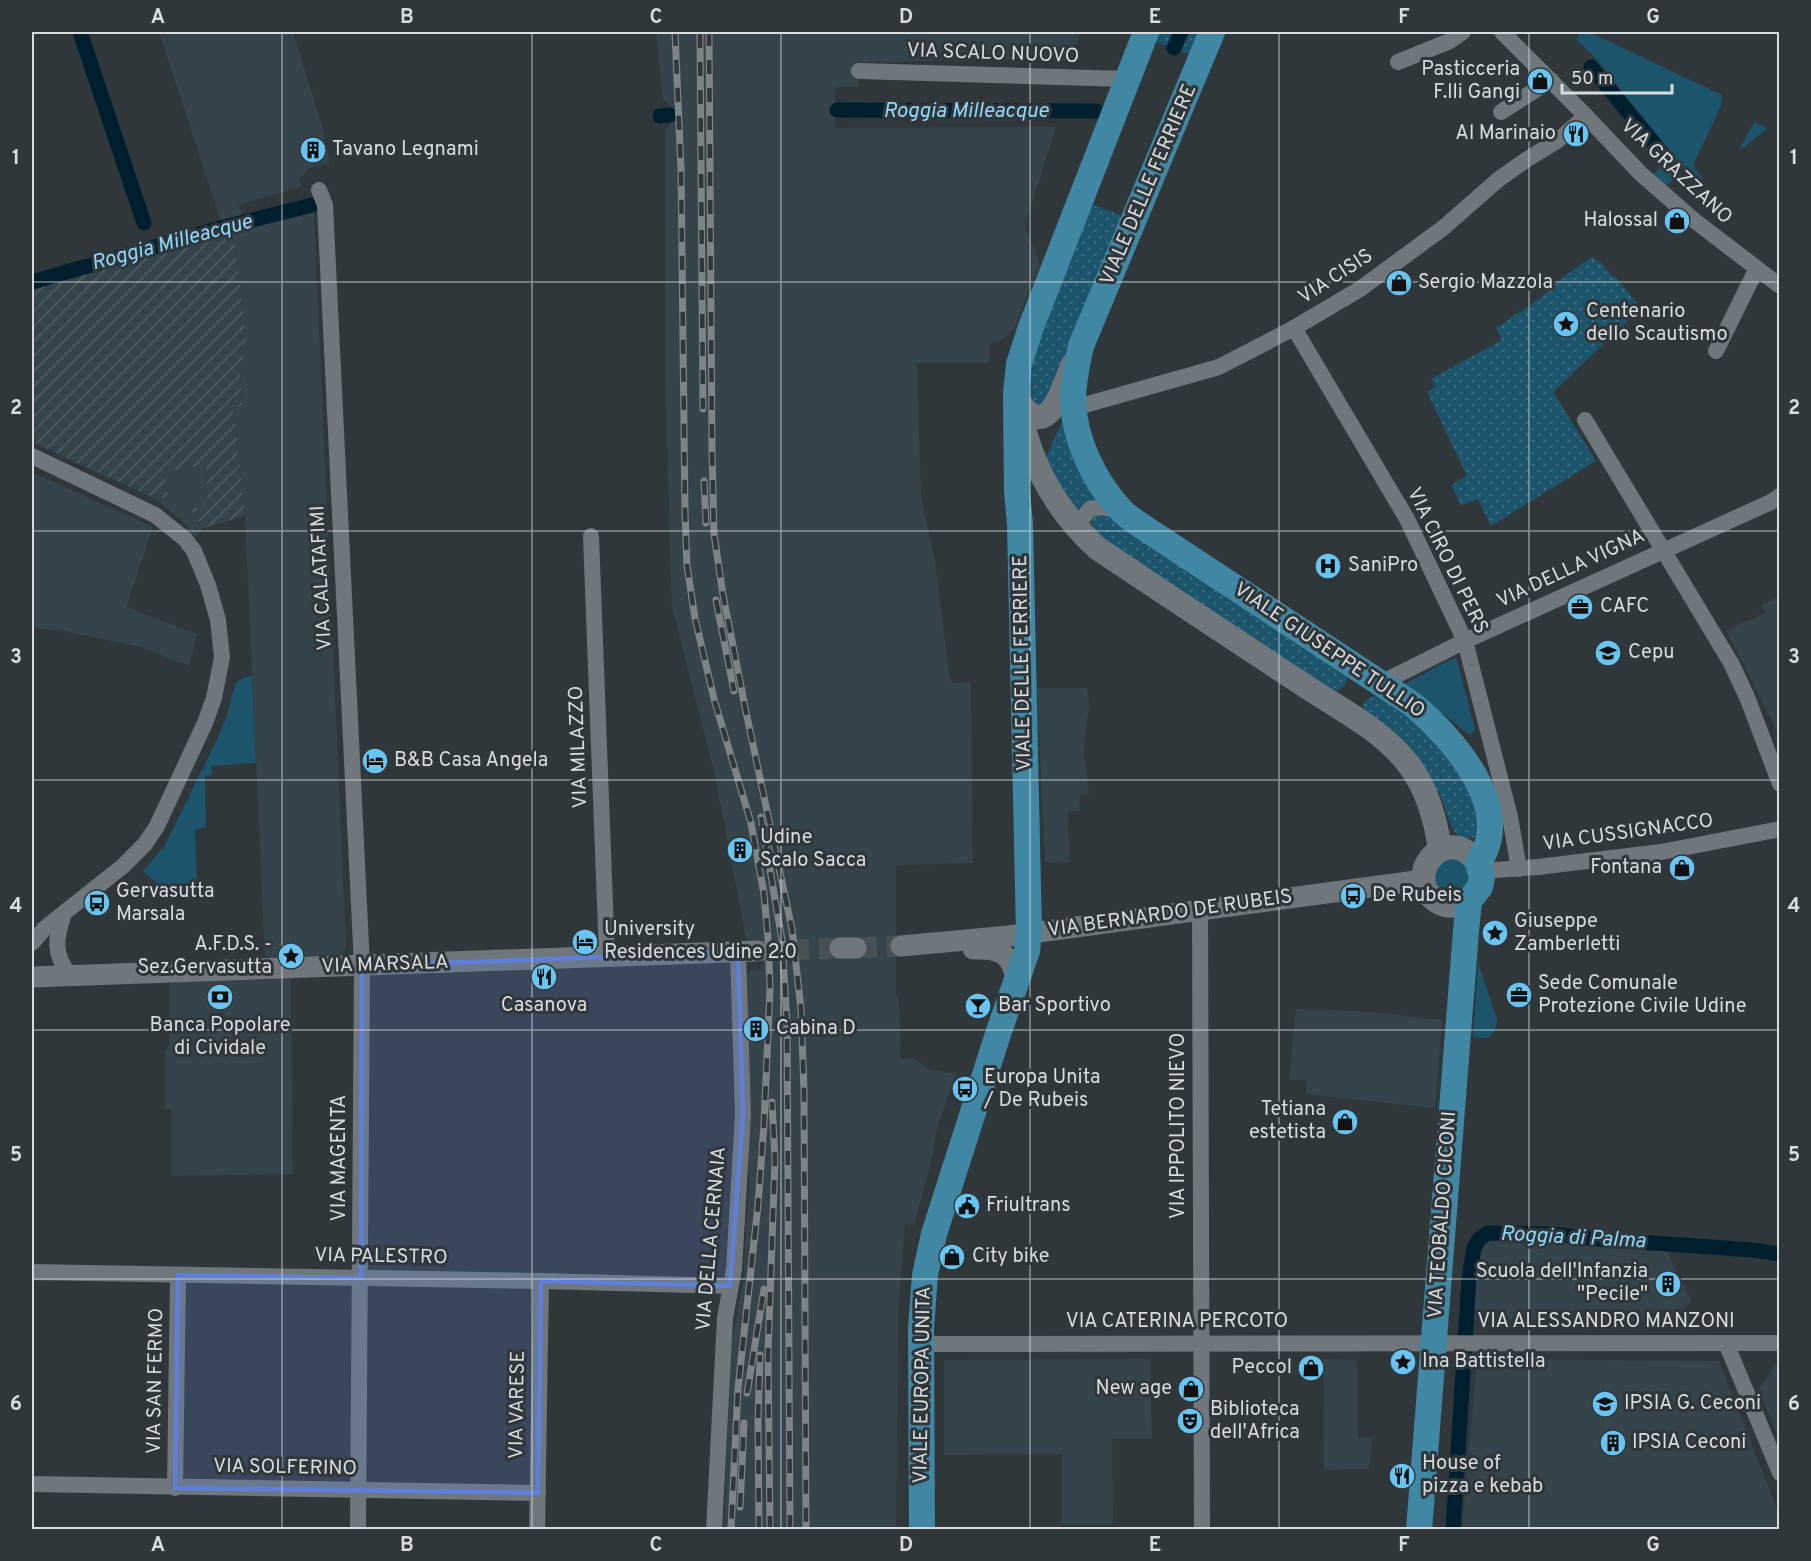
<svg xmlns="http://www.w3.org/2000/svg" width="1811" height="1561" viewBox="0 0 1811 1561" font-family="Overpass,sans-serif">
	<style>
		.built { fill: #35434a }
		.industrial { fill: url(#industrial-furrows) }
		.green { fill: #1c546c }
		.park { fill: url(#park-dots) }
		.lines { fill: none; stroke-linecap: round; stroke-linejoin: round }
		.canal { stroke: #001f2e; stroke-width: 15 }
		.tertiary-tunnel { stroke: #495054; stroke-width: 21; stroke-dasharray: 21 10; stroke-linecap: butt }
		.minor { stroke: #6f777c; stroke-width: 16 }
		.tertiary { stroke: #6f777c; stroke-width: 21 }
		.secondary { stroke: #6f777c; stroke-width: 24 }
		.primary { stroke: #4087a4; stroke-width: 26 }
		.rail-casing { stroke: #7d8386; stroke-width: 7 }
		.rail { stroke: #30373b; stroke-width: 4.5; stroke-dasharray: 14; stroke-linecap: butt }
		.marked { fill: #5e80da; fill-opacity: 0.2; stroke: #5e80da; stroke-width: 4.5; stroke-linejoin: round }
		.grid { fill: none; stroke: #d8dcdf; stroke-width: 1.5; stroke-opacity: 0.55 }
		.labels { text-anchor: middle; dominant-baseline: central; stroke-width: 6; stroke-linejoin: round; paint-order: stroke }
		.street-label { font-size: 20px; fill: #d8dcdf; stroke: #30373b }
		.poi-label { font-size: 20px; fill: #d8dcdf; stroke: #30373b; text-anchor: start }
		.water-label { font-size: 21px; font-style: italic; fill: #90d9fe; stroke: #30373b }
		.neatline { fill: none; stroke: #d8dcdf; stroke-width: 2 }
		.grid-label { font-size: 20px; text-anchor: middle; font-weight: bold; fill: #d8dcdf }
	</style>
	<defs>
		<pattern id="industrial-furrows" width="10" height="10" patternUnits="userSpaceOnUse" patternTransform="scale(1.5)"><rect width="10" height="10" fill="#35434a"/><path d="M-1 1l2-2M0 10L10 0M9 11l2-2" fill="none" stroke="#525e64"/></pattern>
		<pattern id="park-dots" width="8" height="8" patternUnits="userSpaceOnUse" patternTransform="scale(1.5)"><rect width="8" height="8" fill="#1c546c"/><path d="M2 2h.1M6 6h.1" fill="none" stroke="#3c6c81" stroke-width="1.8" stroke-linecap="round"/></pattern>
	</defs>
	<rect width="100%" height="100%" fill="#30373b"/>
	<g class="built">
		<path d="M159 32H293L323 129 330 164 309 168 300 179 302 186 239 205 248 229 314 212 346 945 344 952 339 955 265 957 245 516 233 406H242L240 369 247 342 234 238 227 240Z"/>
		<path d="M656 32H1081L1070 61 991 58 901 62H859V87H835V128L1056 127 1025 225 1040 264 1014 329 1005 338 990 344 989 363H917L921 497 935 561 949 674 952 683 971 682 973 863 896 865V997L899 999 901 1059 913 1058 930 1070 956 1074 936 1132 933 1155 914 1225 905 1224 898 1311 896 1529H724L731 1346 743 1281 749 1184 747 976 751 970 762 969 761 943H747L714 771 672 608 665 381V130L671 123 670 106 663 99Z"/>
		<path d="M206 465 208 508H190L203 528 195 538 183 522 156 499 168 497 165 470Z"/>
		<path d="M32 472 153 527 126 607 197 634 189 666 141 647 64 631 32 628Z"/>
		<path d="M1779 597V735L1726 630 1765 613 1761 605Z"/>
		<path d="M1037 688H1087L1089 704 1084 749 1089 793 1080 794 1079 811 1068 812 1070 862 1045 863Z"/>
		<path d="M291 979 293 1174 171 1176V1109H165V1050H169L170 982Z"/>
		<path d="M1296 1009 1359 1011 1442 1020 1435 1108 1306 1094V1080H1289Z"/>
		<path d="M1519 1238 1551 1239 1595 1245 1665 1248 1691 1300 1677 1322 1472 1319 1474 1279 1479 1250 1483 1243 1489 1240Z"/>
		<path d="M1150 1359 1152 1439H1112L1113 1524H1062V1454L944 1455V1360Z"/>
		<path d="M1323 1359 1357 1360 1358 1438H1372L1369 1469 1324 1470Z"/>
		<path d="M1477 1359 1719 1361 1779 1513V1529H1462Z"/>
		<path d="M1778 1360H1780L1779 1439 1759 1390Z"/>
	</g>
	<path class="industrial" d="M225 234 227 240 234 238 247 342 240 369 242 406 233 407 245 516 203 528 190 508H208L206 465 165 471 168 497 156 499 32 442V286Z"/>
	<g class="green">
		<path d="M1581 32H1589L1722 95 1721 106 1693 165 1704 181 1698 187 1597 60 1576 39Z"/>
		<path d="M1754 122 1767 129 1739 151Z"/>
		<path d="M1665 162 1678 177 1664 187 1653 175Z"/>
		<path d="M1456 657 1475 729 1470 735 1404 684Z"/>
		<path d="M252 676 256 763 211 766 212 775 205 776 206 828 195 829 197 890C171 892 162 889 143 871L163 848 171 833 217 739 226 719 235 685 242 678Z"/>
		<path d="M1457 858 1472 870 1469 888 1453 896C1432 888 1430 876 1444 859Z"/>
		<path d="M1478 963 1497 1020 1495 1031 1488 1038 1473 1037Z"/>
	</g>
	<g class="park">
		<path d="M1158 32H1202L1191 55 1154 41Z"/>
		<path d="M1090 204 1123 216 1048 405 1039 410 1030 397 1029 378 1032 357Z"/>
		<path d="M1592 257 1601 263 1613 277 1615 276 1641 308 1553 392 1596 461 1491 526 1478 499 1461 505 1451 485 1467 476 1427 392 1435 387 1431 379 1502 340 1496 328 1539 299 1565 276Z"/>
		<path d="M1068 408 1102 502 1081 508 1073 513 1046 457Z"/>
		<path d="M1096 513 1111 514 1346 672C1349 684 1343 691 1332 691L1122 552C1110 544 1080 529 1096 513Z"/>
		<path d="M1372 696H1380L1389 699 1443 744 1482 809 1477 837 1464 839 1458 836 1452 828 1441 797 1431 780 1362 710 1365 701Z"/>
	</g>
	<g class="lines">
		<g class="canal">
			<path d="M80 32 144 223"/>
			<path d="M1174 48 1181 32"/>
			<path d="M1591 67 1662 153"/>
			<path d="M837 110 1096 111"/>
			<path d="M660 116 670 115"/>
			<path d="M32 282 224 227 312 205"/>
			<path d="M1453 1530 1469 1278 1474 1248 1479 1239 1488 1233 1553 1234 1596 1239 1753 1250 1780 1254"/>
		</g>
		<g class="tertiary-tunnel">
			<path d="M856 948 901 946"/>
			<path d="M757 951 840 948"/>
		</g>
		<g class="minor">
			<path d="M1502 32 1586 116 1641 174 1695 221 1780 286"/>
			<path d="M1398 62 1450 41 1463 32"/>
			<path d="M859 71 1127 79"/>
			<path d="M1501 112 1551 80"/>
			<path d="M319 190 325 205 362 966 358 1530"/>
			<path d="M1294 328 1407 519 1465 641 1510 817 1519 869"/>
			<path d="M1716 351 1756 270"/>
			<path d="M1074 408 1219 367 1294 328 1360 289 1443 228 1499 179 1526 160 1557 141 1586 116"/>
			<path d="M1585 420 1731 663 1747 697 1780 784"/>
			<path d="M32 456 155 515 185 539 194 551 208 585 218 620 222 657 214 698 205 723 157 826 145 844 123 866 45 928 32 943"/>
			<path d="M1079 529 1081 520 1090 509 1102 507 1121 510"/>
			<path d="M591 536 607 957"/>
			<path d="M1381 683 1465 641 1771 502 1780 496"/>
			<path d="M1481 871 1538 867 1661 852 1780 829"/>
			<path d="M1200 910 1202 1530"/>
			<path d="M64 913C56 938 52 953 70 975"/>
			<path d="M32 1272 541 1281 730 1286"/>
			<path d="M1726 1343 1780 1473"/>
			<path d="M921 1344 1780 1343"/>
			<path d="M32 1484 538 1493"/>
			<path d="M175 1488 178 1275"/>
			<path d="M537 1530 541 1281"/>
			<path d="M714 1530 725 1318 734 1269 743 1114 738 952"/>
		</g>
		<g class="tertiary">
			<path d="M901 946 1009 936 1423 880"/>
			<path d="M840 948H856"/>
			<path d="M973 949C998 948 1012 952 1016 980"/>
			<path d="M32 977 757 951"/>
		</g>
		<g class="secondary">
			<path d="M1017 395C1019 403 1023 409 1030 414 1053 430 1066 379 1073 364"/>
			<path d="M1021 416C1032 467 1058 512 1097 548 1164 593 1232 638 1299 682 1336 707 1382 729 1409 765 1427 789 1436 821 1440 850"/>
			<path d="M1469 901C1459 906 1448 908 1438 902 1399 879 1446 819 1478 863"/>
		</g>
		<g class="primary">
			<path d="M1212 32 1081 346C1077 364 1073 382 1073 400 1074 439 1094 481 1120 509 1127 517 1137 523 1146 529L1412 704C1452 737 1517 810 1478 863L1482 878 1480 887 1469 901 1466 931 1419 1530"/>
			<path d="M922 1530 921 1328 925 1275 934 1234 999 1031 1027 951 1029 933 1020 524 1017 492 1016 393 1019 364 1031 327 1146 32"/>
		</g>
		<defs>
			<g id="rail">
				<path d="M675 32 681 169 685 511 687 566 695 618 714 699 751 823 764 894 768 938 770 989 764 1124 758 1205 738 1389 731 1530"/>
				<path d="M709 32 712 450 714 534 723 595 745 707 792 929 801 1009 804 1091 806 1530"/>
				<path d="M700 34 703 409"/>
				<path d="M704 481 706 523"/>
				<path d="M716 600 734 691"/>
				<path d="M761 817 782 940 787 1024 790 1530"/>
				<path d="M747 1393 764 1289"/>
				<path d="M740 1507 744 1423"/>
				<path d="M759 1530 758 1422 760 1355"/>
				<path d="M770 1530 768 1352 775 1160 772 1102"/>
			</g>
		</defs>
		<use href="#rail" class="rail-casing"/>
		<use href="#rail" class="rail"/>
	</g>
	<path class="marked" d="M738 952 743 1114 730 1286 541 1281 538 1493 175 1488 178 1275 361 1278 362 966Z"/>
	<path class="grid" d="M282 32V1530M532 32V1530M781 32V1530M1030 32V1530M1279 32V1530M1529 32V1530M32 282H1780M32 531H1780M32 780H1780M32 1030H1780M32 1279H1780"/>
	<defs>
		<symbol id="shop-disc" viewBox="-11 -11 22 22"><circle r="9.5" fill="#68c4f0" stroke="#30373b"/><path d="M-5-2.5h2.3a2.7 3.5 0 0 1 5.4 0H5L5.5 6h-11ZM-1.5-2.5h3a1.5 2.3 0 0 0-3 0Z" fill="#111"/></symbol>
		<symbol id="restaurant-disc" viewBox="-11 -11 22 22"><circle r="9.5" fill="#68c4f0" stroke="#30373b"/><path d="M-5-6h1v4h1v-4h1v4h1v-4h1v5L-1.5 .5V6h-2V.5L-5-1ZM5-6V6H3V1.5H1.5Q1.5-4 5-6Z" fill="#111"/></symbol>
		<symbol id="building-disc" viewBox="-11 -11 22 22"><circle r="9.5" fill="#68c4f0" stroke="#30373b"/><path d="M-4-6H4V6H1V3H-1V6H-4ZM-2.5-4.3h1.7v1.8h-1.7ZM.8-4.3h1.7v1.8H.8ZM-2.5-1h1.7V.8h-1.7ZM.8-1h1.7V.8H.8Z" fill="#111"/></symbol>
		<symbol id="sight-disc" viewBox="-11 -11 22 22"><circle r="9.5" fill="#68c4f0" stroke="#30373b"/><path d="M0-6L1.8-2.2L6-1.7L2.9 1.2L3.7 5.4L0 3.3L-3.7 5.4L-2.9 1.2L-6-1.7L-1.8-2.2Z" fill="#111"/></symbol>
		<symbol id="hospital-disc" viewBox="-11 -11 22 22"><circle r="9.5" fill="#68c4f0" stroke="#30373b"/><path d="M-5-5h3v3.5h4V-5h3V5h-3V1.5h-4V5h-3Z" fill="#111"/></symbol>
		<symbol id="office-disc" viewBox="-11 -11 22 22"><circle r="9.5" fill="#68c4f0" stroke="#30373b"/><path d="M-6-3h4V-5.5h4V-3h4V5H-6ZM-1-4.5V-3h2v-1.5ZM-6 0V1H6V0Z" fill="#111"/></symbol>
		<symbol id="school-disc" viewBox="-11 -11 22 22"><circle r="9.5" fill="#68c4f0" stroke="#30373b"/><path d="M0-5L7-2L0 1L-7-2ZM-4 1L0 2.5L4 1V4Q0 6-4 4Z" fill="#111"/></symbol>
		<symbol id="hotel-disc" viewBox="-11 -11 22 22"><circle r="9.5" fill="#68c4f0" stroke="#30373b"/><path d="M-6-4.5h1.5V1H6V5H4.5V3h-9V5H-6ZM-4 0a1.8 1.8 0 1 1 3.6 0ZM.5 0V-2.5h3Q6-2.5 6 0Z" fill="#111"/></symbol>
		<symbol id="bus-disc" viewBox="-11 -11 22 22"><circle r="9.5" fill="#68c4f0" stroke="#30373b"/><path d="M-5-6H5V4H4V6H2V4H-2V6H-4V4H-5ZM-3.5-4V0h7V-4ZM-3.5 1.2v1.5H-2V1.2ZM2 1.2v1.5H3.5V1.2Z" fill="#111"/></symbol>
		<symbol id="bank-disc" viewBox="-11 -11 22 22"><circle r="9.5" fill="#68c4f0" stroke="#30373b"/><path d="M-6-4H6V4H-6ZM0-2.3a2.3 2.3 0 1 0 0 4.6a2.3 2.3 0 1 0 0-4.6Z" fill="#111"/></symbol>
		<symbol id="bar-disc" viewBox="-11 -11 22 22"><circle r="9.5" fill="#68c4f0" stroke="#30373b"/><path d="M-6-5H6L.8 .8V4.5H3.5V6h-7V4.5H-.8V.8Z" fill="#111"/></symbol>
		<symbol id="civic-disc" viewBox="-11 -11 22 22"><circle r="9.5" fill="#68c4f0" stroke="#30373b"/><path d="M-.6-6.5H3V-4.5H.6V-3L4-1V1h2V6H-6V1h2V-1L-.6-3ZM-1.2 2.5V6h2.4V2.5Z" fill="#111"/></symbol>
		<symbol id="theatre-disc" viewBox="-11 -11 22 22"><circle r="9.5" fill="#68c4f0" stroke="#30373b"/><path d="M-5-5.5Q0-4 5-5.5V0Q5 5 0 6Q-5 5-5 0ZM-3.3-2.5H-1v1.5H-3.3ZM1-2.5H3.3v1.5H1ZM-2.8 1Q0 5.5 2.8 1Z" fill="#111"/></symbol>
	</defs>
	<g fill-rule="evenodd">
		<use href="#shop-disc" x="1525" y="66" width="30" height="30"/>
		<use href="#restaurant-disc" x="1561" y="119" width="30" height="30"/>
		<use href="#building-disc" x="298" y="135" width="30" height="30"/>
		<use href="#shop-disc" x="1662" y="206" width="30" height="30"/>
		<use href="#shop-disc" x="1384" y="268" width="30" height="30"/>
		<use href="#sight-disc" x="1551" y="309" width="30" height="30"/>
		<use href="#hospital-disc" x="1313" y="551" width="30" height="30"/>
		<use href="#office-disc" x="1565" y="592" width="30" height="30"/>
		<use href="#school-disc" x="1593" y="638" width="30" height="30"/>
		<use href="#hotel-disc" x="360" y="746" width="30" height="30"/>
		<use href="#building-disc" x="725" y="835" width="30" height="30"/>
		<use href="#shop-disc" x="1667" y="853" width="30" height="30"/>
		<use href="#bus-disc" x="1338" y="881" width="30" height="30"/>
		<use href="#bus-disc" x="82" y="888" width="30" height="30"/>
		<use href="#sight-disc" x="1480" y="918" width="30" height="30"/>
		<use href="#hotel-disc" x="570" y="927" width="30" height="30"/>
		<use href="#sight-disc" x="276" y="941" width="30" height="30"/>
		<use href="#restaurant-disc" x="529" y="962" width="30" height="30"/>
		<use href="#office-disc" x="1504" y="980" width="30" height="30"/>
		<use href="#bank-disc" x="205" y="982" width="30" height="30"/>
		<use href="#bar-disc" x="963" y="991" width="30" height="30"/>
		<use href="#building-disc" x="741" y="1014" width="30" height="30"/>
		<use href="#bus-disc" x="950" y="1074" width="30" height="30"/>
		<use href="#shop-disc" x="1330" y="1107" width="30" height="30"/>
		<use href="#civic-disc" x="952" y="1191" width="30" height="30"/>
		<use href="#shop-disc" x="937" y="1242" width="30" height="30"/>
		<use href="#building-disc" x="1653" y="1269" width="30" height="30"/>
		<use href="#sight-disc" x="1388" y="1347" width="30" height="30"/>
		<use href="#shop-disc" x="1296" y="1353" width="30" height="30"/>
		<use href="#shop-disc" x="1176" y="1374" width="30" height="30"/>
		<use href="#school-disc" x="1590" y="1389" width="30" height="30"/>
		<use href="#theatre-disc" x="1175" y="1406" width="30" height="30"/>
		<use href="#building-disc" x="1598" y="1428" width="30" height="30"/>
		<use href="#restaurant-disc" x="1387" y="1461" width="30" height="30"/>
	</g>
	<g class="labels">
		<g class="street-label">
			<text transform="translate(993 54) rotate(2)">VIA SCALO NUOVO</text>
			<text transform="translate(1676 172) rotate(43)">VIA GRAZZANO</text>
			<text transform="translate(1149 185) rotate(-67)">VIALE DELLE FERRIERE</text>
			<text transform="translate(1336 277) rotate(-33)">VIA CISIS</text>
			<text transform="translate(1447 561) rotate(64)">VIA CIRO DI PERS</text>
			<text transform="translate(1571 569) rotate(-25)">VIA DELLA VIGNA</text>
			<text transform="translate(322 578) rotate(-93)">VIA CALATAFIMI</text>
			<text transform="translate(1329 651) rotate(34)">VIALE GIUSEPPE TULLIO</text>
			<text transform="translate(1023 663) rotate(-91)">VIALE DELLE FERRIERE</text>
			<text transform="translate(579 747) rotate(-92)">VIA MILAZZO</text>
			<text transform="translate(1628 833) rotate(-8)">VIA CUSSIGNACCO</text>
			<text transform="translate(1170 914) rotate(-8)">VIA BERNARDO DE RUBEIS</text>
			<text transform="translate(385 965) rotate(-2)">VIA MARSALA</text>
			<text transform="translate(1179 1126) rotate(-90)">VIA IPPOLITO NIEVO</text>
			<text transform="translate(340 1158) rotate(-90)">VIA MAGENTA</text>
			<text transform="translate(1443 1215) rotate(-86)">VIA TEOBALDO CICONI</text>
			<text transform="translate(712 1239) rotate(-85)">VIA DELLA CERNAIA</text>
			<text transform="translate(381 1257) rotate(1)">VIA PALESTRO</text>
			<text x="1177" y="1322">VIA CATERINA PERCOTO</text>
			<text x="1606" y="1322">VIA ALESSANDRO MANZONI</text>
			<text transform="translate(156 1381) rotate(-89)">VIA SAN FERMO</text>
			<text transform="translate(923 1385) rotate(-89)">VIALE EUROPA UNITA</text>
			<text transform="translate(518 1405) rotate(-89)">VIA VARESE</text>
			<text transform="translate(285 1468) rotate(1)">VIA SOLFERINO</text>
		</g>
		<g class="poi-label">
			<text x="1520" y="70" text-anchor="end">Pasticceria<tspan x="1520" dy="23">F.lli Gangi</tspan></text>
			<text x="1556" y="134" text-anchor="end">Al Marinaio</text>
			<text x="332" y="150">Tavano Legnami</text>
			<text x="1658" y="221" text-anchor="end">Halossal</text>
			<text x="1418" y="283">Sergio Mazzola</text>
			<text x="1586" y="312">Centenario<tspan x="1586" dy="23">dello Scautismo</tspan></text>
			<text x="1348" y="566">SaniPro</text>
			<text x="1600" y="607">CAFC</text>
			<text x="1628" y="653">Cepu</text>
			<text x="394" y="761">B&amp;B Casa Angela</text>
			<text x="760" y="838">Udine<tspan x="760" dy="23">Scalo Sacca</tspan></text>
			<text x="1662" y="868" text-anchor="end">Fontana</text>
			<text x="116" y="892">Gervasutta<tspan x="116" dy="23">Marsala</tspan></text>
			<text x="1372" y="896">De Rubeis</text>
			<text x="1514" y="922">Giuseppe<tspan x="1514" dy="23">Zamberletti</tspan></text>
			<text x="604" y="930">University<tspan x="604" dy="23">Residences Udine 2.0</tspan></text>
			<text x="272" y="945" text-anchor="end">A.F.D.S. -<tspan x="272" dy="23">Sez.Gervasutta</tspan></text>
			<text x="1538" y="984">Sede Comunale<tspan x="1538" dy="23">Protezione Civile Udine</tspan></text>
			<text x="544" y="1006" text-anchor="middle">Casanova</text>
			<text x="998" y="1006">Bar Sportivo</text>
			<text x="220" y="1026" text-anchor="middle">Banca Popolare<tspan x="220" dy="23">di Cividale</tspan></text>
			<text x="776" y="1029">Cabina D</text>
			<text x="984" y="1078">Europa Unita<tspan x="984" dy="23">/ De Rubeis</tspan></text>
			<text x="1326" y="1110" text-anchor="end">Tetiana<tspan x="1326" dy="23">estetista</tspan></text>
			<text x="986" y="1206">Friultrans</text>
			<text x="972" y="1257">City bike</text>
			<text x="1648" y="1272" text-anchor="end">Scuola dell'Infanzia<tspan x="1648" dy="23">"Pecile"</tspan></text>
			<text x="1422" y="1362">Ina Battistella</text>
			<text x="1292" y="1368" text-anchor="end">Peccol</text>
			<text x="1172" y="1389" text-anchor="end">New age</text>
			<text x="1624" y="1404">IPSIA G. Ceconi</text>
			<text x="1210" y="1410">Biblioteca<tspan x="1210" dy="23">dell'Africa</tspan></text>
			<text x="1632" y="1443">IPSIA Ceconi</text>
			<text x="1422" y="1464">House of<tspan x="1422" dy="23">pizza e kebab</tspan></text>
		</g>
		<g class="water-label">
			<text x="966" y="111">Roggia Milleacque</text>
			<text transform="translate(172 243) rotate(-15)">Roggia Milleacque</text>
			<text transform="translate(1573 1238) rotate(3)">Roggia di Palma</text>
		</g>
	</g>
	<rect width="1811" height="1561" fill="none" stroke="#30373b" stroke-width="66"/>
	<path d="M1562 84v9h110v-9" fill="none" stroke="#d8dcdf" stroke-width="3"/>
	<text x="1571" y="84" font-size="18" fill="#d8dcdf" stroke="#30373b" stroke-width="4.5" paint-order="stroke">50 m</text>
	<rect x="33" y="33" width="1745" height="1495" class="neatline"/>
	<g class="grid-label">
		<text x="158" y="23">A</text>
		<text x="407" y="23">B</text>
		<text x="656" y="23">C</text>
		<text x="906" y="23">D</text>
		<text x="1155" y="23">E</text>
		<text x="1404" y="23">F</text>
		<text x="1653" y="23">G</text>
		<text x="16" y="164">1</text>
		<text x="1794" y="164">1</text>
		<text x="16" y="414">2</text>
		<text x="1794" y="414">2</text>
		<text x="16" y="663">3</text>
		<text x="1794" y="663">3</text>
		<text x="16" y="912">4</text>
		<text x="1794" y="912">4</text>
		<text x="16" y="1161">5</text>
		<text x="1794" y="1161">5</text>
		<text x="16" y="1410">6</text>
		<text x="1794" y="1410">6</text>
		<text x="158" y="1551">A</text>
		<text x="407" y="1551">B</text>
		<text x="656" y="1551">C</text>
		<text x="906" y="1551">D</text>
		<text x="1155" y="1551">E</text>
		<text x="1404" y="1551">F</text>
		<text x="1653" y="1551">G</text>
	</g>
</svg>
